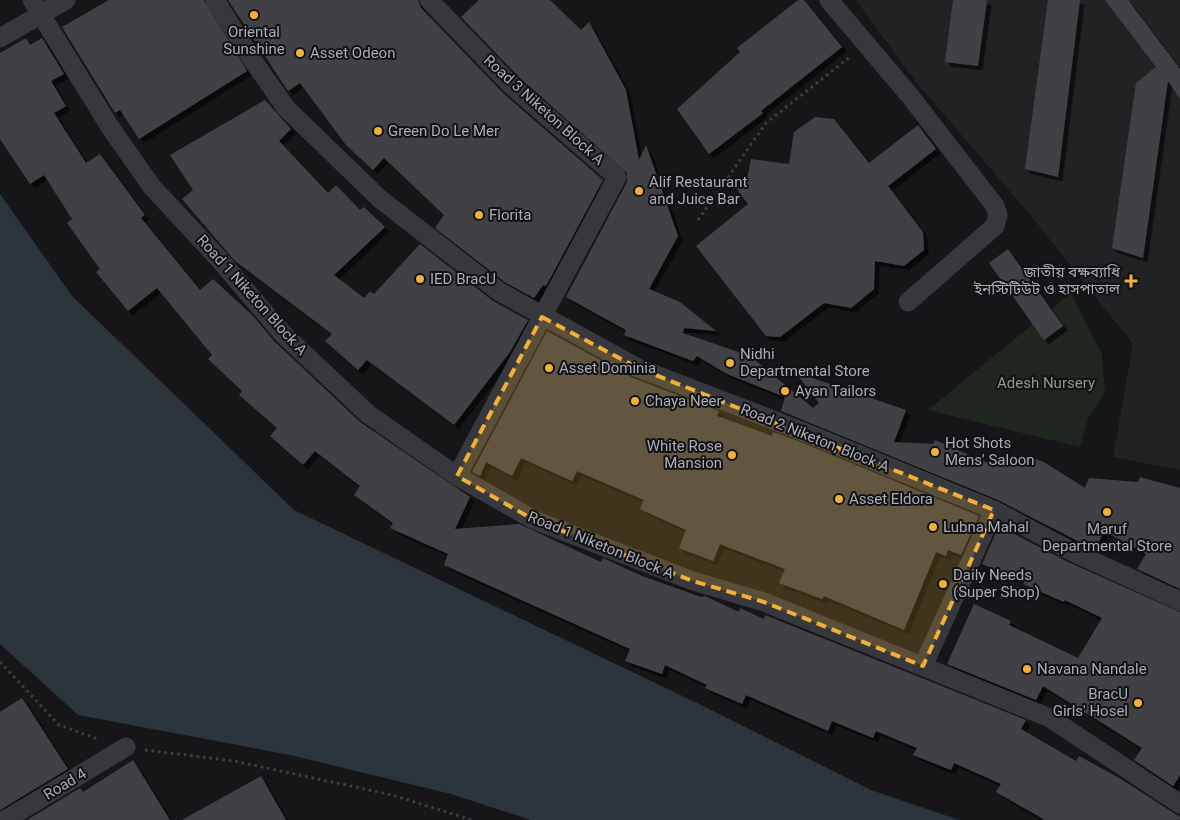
<svg xmlns="http://www.w3.org/2000/svg" width="1180" height="820" font-family="Roboto,'Noto Sans Bengali',sans-serif">
  <style>
    .built { fill: #222225 }
    .green { fill: #1e261f }
    .water { fill: #2c353c }
    .building { fill: #404145; filter: url(#shadow) }
    .lines { fill: none; stroke-linecap: round; stroke-linejoin: round }
    .path { stroke: #3d3f44; stroke-width: 3; stroke-dasharray: 2.5 4; stroke-linecap: butt }
    .minor { stroke: #37383d; stroke-width: 19 }
    .marked { fill: #f2b134; fill-opacity: 0.2; stroke: #f2b134; stroke-width: 4; stroke-dasharray: 10 6; stroke-linejoin: round }
    .poi-dot { fill: #f2b134; stroke: #111113; stroke-width: 2 }
    .labels { text-anchor: middle; stroke-width: 4; stroke-linejoin: round; paint-order: stroke }
    .poi-label { font-size: 15px; fill: #a8adb8; stroke: #111113; text-anchor: start }
    .street-label { font-size: 15px; fill: #a8adb8; stroke: #111113 }
    .park-label { font-size: 15px; fill: #7fa381; stroke: #111113 }
  </style>
  <defs>
    <filter id="shadow"><feDropShadow dx="4.5" dy="4.5" stdDeviation="0" flood-color="#0009"/></filter>
  </defs>
  <rect width="100%" height="100%" fill="#161618"/>
  <polygon class="built" points="856,0 1180,0 1180,470 1113,457 1133,344 1032,217 915,81"/>
  <polygon class="green" points="1071,293 1102,354 1105,392 1088,419 1080,447 928,410"/>
  <polygon class="water" points="0,194 72,296 294,510 697,703 871,790 959,820 531,820 451,794 290,755 78,715 0,644"/>
  <g class="building">
    <polygon points="109,0 204,0 247,71 139,139 120,110 115,113 62,27"/>
    <polygon points="228,0 418,0 421,8 504,94 603,180 546,286 543,285 534,298 506,283 435,228 444,215 384,158 373,170 346,145 300,83 288,91"/>
    <polygon points="479,0 550,0 581,30 589,22 626,90 639,160 646,145 678,236 649,289 680,302 716,331 684,328 683,333 750,356 813,408 819,403 795,372 906,410 894,442 933,444 935,440 985,462 1031,457 1044,462 1085,488 1089,478 1138,482 1140,477 1180,488 1180,589 1137,569 1146,554 1104,531 1095,550 998,500 781,411 785,397 727,374 697,356 693,361 624,335 626,330 566,297 627,182 627,173 520,78 461,17"/>
    <polygon points="798,0 804,0 842,47 761,111 763,113 709,154 677,109 740,52 737,48"/>
    <polygon points="953,0 987,0 978,66 945,62"/>
    <polygon points="1048,0 1080,0 1058,177 1025,169"/>
    <polygon points="1105,0 1128,0 1180,69 1180,99 1168,81 1143,258 1112,248 1136,83 1156,67"/>
    <polygon points="26,38 30,45 42,38 64,74 51,81 66,106 54,113 86,163 100,154 145,215 141,218 200,290 213,279 253,316 274,341 360,422 470,497 455,529 519,524 601,562 603,558 642,576 701,597 705,596 739,612 740,608 764,619 765,615 1026,720 1021,729 1076,761 1079,756 1121,779 1180,817 1180,820 1045,820 996,792 1001,784 954,763 951,770 913,755 917,748 876,731 873,738 832,721 828,731 746,695 742,704 705,688 707,685 665,665 662,674 625,661 630,649 444,565 448,554 390,528 393,523 354,495 360,486 315,451 303,465 270,436 277,428 239,395 242,391 208,359 212,355 157,288 128,311 96,272 100,269 67,223 72,219 44,175 30,184 0,139 0,53"/>
    <polygon points="265,100 291,129 279,141 328,193 336,185 360,210 364,207 385,227 334,275 364,298 370,291 374,294 420,244 493,301 528,320 510,352 454,425 367,360 358,370 325,341 332,334 235,261 182,199 193,190 170,155"/>
    <polygon points="815,117 834,119 869,163 918,125 936,149 888,186 923,232 924,250 904,266 875,261 874,289 851,308 824,303 780,337 766,336 696,246 748,204 730,180 747,179 751,159 789,164 794,132"/>
    <polygon points="1008,249 1063,326 1044,340 989,263"/>
    <polygon points="547,331 633,378 719,411 717,416 772,436 773,432 798,441 979,516 961,555 948,550 946,556 936,552 904,630 824,596 822,599 779,583 785,569 720,544 713,561 679,548 686,530 640,509 644,500 577,471 572,481 521,458 512,476 486,462 480,476 472,472"/>
    <polygon points="999,526 1068,562 1180,612 1180,775 1173,786 1134,760 1142,748 1043,686 1036,700 947,664 974,604 1011,621 1009,625 1078,658 1102,618 1065,600 1064,602 1023,584 1024,582 982,564"/>
    <polygon points="22,698 68,769 0,810 0,712"/>
    <polygon points="133,760 170,820 27,820 80,788 83,792"/>
    <polygon points="261,776 286,820 182,820"/>
  </g>
  <g class="lines">
    <g class="path">
      <polyline points="698,220 766,123 850,57"/>
      <polyline points="0,662 59,725 100,740"/>
      <polyline points="145,750 234,761 392,795 472,820"/>
    </g>
    <g class="minor">
      <polyline points="32,0 110,127 152,187 219,259 282,333 368,414 457,476 534,520 693,581 764,602 1050,718 1180,804"/>
      <polyline points="215,0 251,58 286,108 380,199 500,292 638,368 802,431 994,510 1073,552 1180,601"/>
      <polyline points="429,0 512,86 617,177 457,476"/>
      <polyline points="829,0 910,96 995,206 998,215 995,226 908,302"/>
      <polyline points="0,38 66,0"/>
      <polyline points="923,666 994,510"/>
      <polyline points="5,820 126,747"/>
    </g>
  </g>
  <path class="marked" d="M542,317l96,51 356,142 -71,156 -159,-64 -71,-21 -159,-61 -77,-44z"/>
  <g class="poi-dot">
    <circle cx="254" cy="15" r="5"/>
    <circle cx="300" cy="53" r="5"/>
    <circle cx="378" cy="131" r="5"/>
    <circle cx="639" cy="191" r="5"/>
    <circle cx="479" cy="215" r="5"/>
    <circle cx="420" cy="279" r="5"/>
    <path d="M1128.5 273.5h5v5h5v5h-5v5h-5v-5h-5v-5h5z"/>
    <circle cx="730" cy="363" r="5"/>
    <circle cx="549" cy="368" r="5"/>
    <circle cx="785" cy="391" r="5"/>
    <circle cx="635" cy="401" r="5"/>
    <circle cx="935" cy="452" r="5"/>
    <circle cx="732" cy="455" r="5"/>
    <circle cx="839" cy="499" r="5"/>
    <circle cx="1107" cy="512" r="5"/>
    <circle cx="933" cy="527" r="5"/>
    <circle cx="943" cy="584" r="5"/>
    <circle cx="1027" cy="669" r="5"/>
    <circle cx="1138" cy="703" r="5"/>
  </g>
  <g class="labels">
    <g class="poi-label">
      <text x="254" y="37" text-anchor="middle">Oriental<tspan x="254" dy="17">Sunshine</tspan></text>
      <text x="310" y="58">Asset Odeon</text>
      <text x="388" y="136">Green Do Le Mer</text>
      <text x="649" y="187">Alif Restaurant<tspan x="649" dy="17">and Juice Bar</tspan></text>
      <text x="489" y="220">Florita</text>
      <text x="1120" y="277" text-anchor="end">জাতীয় বক্ষব্যাধি<tspan x="1120" dy="17">ইনস্টিটিউট ও হাসপাতাল</tspan></text>
      <text x="430" y="284">IED BracU</text>
      <text x="740" y="359">Nidhi<tspan x="740" dy="17">Departmental Store</tspan></text>
      <text x="559" y="373">Asset Dominia</text>
      <text x="795" y="396">Ayan Tailors</text>
      <text x="645" y="406">Chaya Neer</text>
      <text x="945" y="448">Hot Shots<tspan x="945" dy="17">Mens' Saloon</tspan></text>
      <text x="722" y="451" text-anchor="end">White Rose<tspan x="722" dy="17">Mansion</tspan></text>
      <text x="849" y="504">Asset Eldora</text>
      <text x="943" y="532">Lubna Mahal</text>
      <text x="1107" y="534" text-anchor="middle">Maruf<tspan x="1107" dy="17">Departmental Store</tspan></text>
      <text x="953" y="580">Daily Needs<tspan x="953" dy="17">(Super Shop)</tspan></text>
      <text x="1037" y="674">Navana Nandale</text>
      <text x="1128" y="699" text-anchor="end">BracU<tspan x="1128" dy="17">Girls' Hosel</tspan></text>
    </g>
    <g class="street-label">
      <text transform="translate(544 110) rotate(42)" y="5">Road 3 Niketon Block A</text>
      <text transform="translate(252 295) rotate(48)" y="5">Road 1 Niketon Block A</text>
      <text transform="translate(815 438) rotate(22)" y="5">Road 2 Niketon, Block A</text>
      <text transform="translate(601 545) rotate(22)" y="5">Road 1 Niketon Block A</text>
      <text transform="translate(65 784) rotate(-31)" y="5">Road 4</text>
    </g>
    <g class="park-label">
      <text x="1046" y="388">Adesh Nursery</text>
    </g>
  </g>
</svg>
